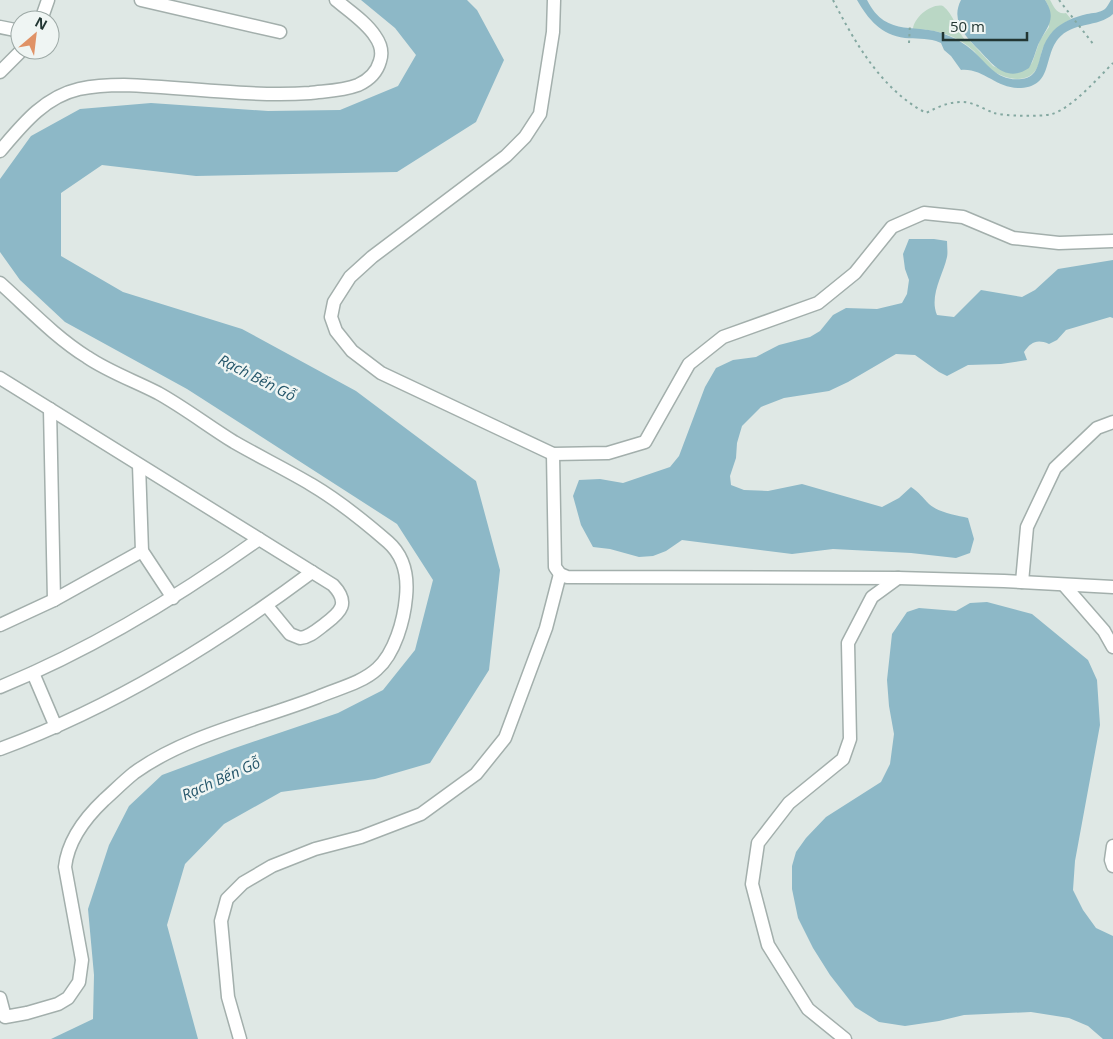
<svg xmlns="http://www.w3.org/2000/svg" width="1113" height="1039" font-family="'Open Sans',sans-serif">
  <style>
    .green { fill: #bad7c5 }
    .water { fill: #8db8c7 }
    .lines { fill: none; stroke-linecap: round; stroke-linejoin: round }
    .minor-casing { stroke: #a3afac; stroke-width: 15 }
    .path { stroke: #84a8a1; stroke-width: 2; stroke-dasharray: 2.5 4; stroke-linecap: butt }
    .minor { stroke: #fff; stroke-width: 12 }
    .labels { text-anchor: middle; stroke-width: 5; stroke-linejoin: round; paint-order: stroke }
    .water-label { font-size: 15px; font-style: italic; fill: #25566a; stroke: #eff5f3 }
  </style>
  <rect width="100%" height="100%" fill="#dfe8e5"/>
  <path class="green" d="M1045,0h5c4,7 7,15 16,13l5,6c-12,6 -21,15 -27,27 -4,7 -3,15 -7,22 -9,17 -32,11 -44,3 -8,-5 -13,-13 -19,-20 -17,-16 -39,-22 -61,-22 1,-12 19,-26 30,-23 11,9 13,23 22,34l3,-1 25,27 17,7h8l14,-10 8,-23 9,-13 -1,-22z"/>
  <g class="water">
    <polygon points="361,0 467,0 477,10 504,60 476,122 397,172 196,176 102,165 61,193 61,256 123,292 242,329 356,391 476,481 500,570 489,670 430,763 375,779 281,792 224,824 185,864 167,925 198,1039 51,1039 93,1019 94,975 88,909 109,845 129,806 162,775 232,749 338,713 383,690 415,650 433,580 397,524 187,389 65,322 20,280 0,252 0,179 31,136 80,109 151,103 268,111 340,110 398,86 416,55 395,28"/>
    <path d="M857,0h10c20,40 51,21 82,36 8,3 16,8 23,14 16,14 25,32 50,29 16,-2 16,-16 20,-28 2,-8 6,-14 11,-20 9,-9 21,-14 34,-17 5,-1 13,-1 18,-5 2,-2 4,-6 6,-9h2v14c-15,14 -40,7 -55,25 -15,19 -5,49 -40,49 -22,0 -35,-20 -57,-18l-10,-14 -7,-6 -3,-7 -5,-2c-10,-3 -21,-2 -31,-3 -24,-3 -37,-19 -48,-38z"/>
    <path d="M961,0h84c13,20 1,27 -7,45 -3,8 -5,16 -9,23 -22,15 -36,-3 -49,-17 -14,-14 -30,-30 -19,-51z"/>
    <path d="M909,239h25l13,2c0,5 1,11 0,16 -4,18 -18,39 -10,58l17,2 27,-27 41,7 13,-7 23,-21 55,-9v58l-3,-1 -44,13 -9,10 -8,4c-12,-5 -18,-2 -25,8l3,8 -26,4 -33,1 -21,11 -8,-4 -24,-17 -19,-1 -48,28 -19,9 -45,7 -23,9 -19,19 -5,17 -1,15 -6,18 1,9 13,5 24,1 34,-7 80,23 17,-9 12,-11c8,5 12,11 18,17 10,9 27,11 39,14l6,21 -4,14 -14,5 -45,-5 -78,-4 -41,5 -110,-14 -16,11 -13,5 -14,1 -29,-8 -17,-2 -12,-22 -8,-29 6,-16 21,-1 23,4 47,-16 9,-11 26,-69 11,-19 17,-8 23,-3 23,-12 31,-8 10,-6 13,-16 13,-7 31,1 25,-6 5,-9 2,-14 -4,-11 -2,-15z"/>
    <polygon points="987,602 1032,614 1088,660 1097,680 1100,725 1075,861 1073,890 1083,910 1096,928 1113,936 1113,1039 1103,1039 1088,1026 1069,1018 1031,1012 964,1015 939,1021 905,1026 879,1022 855,1007 830,975 813,948 798,918 792,889 792,866 796,852 806,838 826,817 881,782 890,764 894,734 889,706 887,680 892,634 907,612 919,608 956,611 970,603"/>
  </g>
  <g class="lines">
    <defs>
      <g id="minor">
        <polyline points="141,0 280,32"/>
        <polyline points="554,0 553,32 540,114 525,137 506,156 372,257 350,277 334,302 331,317 336,331 352,351 381,373 553,454 608,453 645,442 689,364 723,337 818,303 855,273 892,227 924,213 963,217 1013,238 1059,243 1113,241"/>
        <polyline points="41,20 48,0"/>
        <polyline points="0,27 20,31"/>
        <polyline points="0,72 22,50"/>
        <path d="M0,151c22,-26 44,-54 79,-62 14,-3 30,-4 45,-4 62,2 124,12 186,8 16,-2 32,-2 48,-8 11,-5 19,-13 22,-24 3,-9 0,-18 -5,-25 -9,-14 -26,-25 -39,-36"/>
        <path d="M0,283c28,25 55,54 87,74 22,15 48,24 71,36 27,15 50,33 76,49 26,15 53,28 78,43 27,16 53,37 76,57 16,14 20,35 18,55 -2,23 -11,56 -29,72 -15,14 -41,20 -59,28 -59,23 -132,38 -184,76 -10,8 -20,18 -30,27 -19,18 -36,40 -39,67l17,93 -3,22 -11,16 -10,6 -31,9 -22,4 -5,-19"/>
        <path d="M0,378l333,207c17,18 8,27 -8,39 -8,6 -15,13 -25,14l-10,-4 -23,-28"/>
        <polyline points="50,409 54,600"/>
        <polyline points="553,454 555,567 560,574 567,577 898,578 1004,581 1113,587"/>
        <polyline points="139,465 142,551 173,598"/>
        <polyline points="1022,582 1027,527 1055,468 1097,428 1113,422"/>
        <polyline points="1064,585 1104,631 1113,647"/>
        <polyline points="0,625 54,600 142,551"/>
        <polyline points="33,673 56,727"/>
        <path d="M0,687c93,-38 178,-90 259,-148"/>
        <path d="M0,749c114,-42 215,-105 312,-177"/>
        <polyline points="1113,846 1111,860 1113,866"/>
        <polyline points="240,1039 228,997 221,921 227,899 243,883 272,866 315,849 361,837 421,814 476,774 505,738 546,628 560,574"/>
        <polyline points="845,1039 808,1009 768,945 752,884 758,843 789,803 843,759 850,739 848,643 872,597 898,578"/>
      </g>
    </defs>
    <use href="#minor" class="minor-casing"/>
    <g class="path">
      <path d="M833,0c22,43 49,90 93,113 12,-6 22,-11 36,-11 11,0 22,7 32,11 8,3 49,4 58,1 20,-6 46,-36 61,-51"/>
      <polyline points="1059,0 1094,45"/>
      <polyline points="909,43 910,24"/>
    </g>
    <use href="#minor" class="minor"/>
  </g>
  <g class="labels">
    <g class="water-label">
      <text transform="translate(257 378) rotate(27)" y="5">Rạch Bến Gỗ</text>
      <text transform="translate(221 779) rotate(-24)" y="5">Rạch Bến Gỗ</text>
    </g>
  </g>
  <g transform="translate(35 35) rotate(28)"><circle r="24" fill="#eff5f3" stroke="#9da9a6"/>
  <path d="M0-4L9 19L0 12L-9 19Z" fill="#e09266"/>
  <text y="-8" font-size="14" font-weight="bold" text-anchor="middle" fill="#223633">N</text>
  </g>
  <path d="M943 32v8h84v-8" fill="none" stroke="#223633" stroke-width="2.5"/>
  <text x="950" y="32" font-size="15" fill="#223633" stroke="#eff5f3" stroke-width="4" paint-order="stroke">50 m</text>
</svg>
